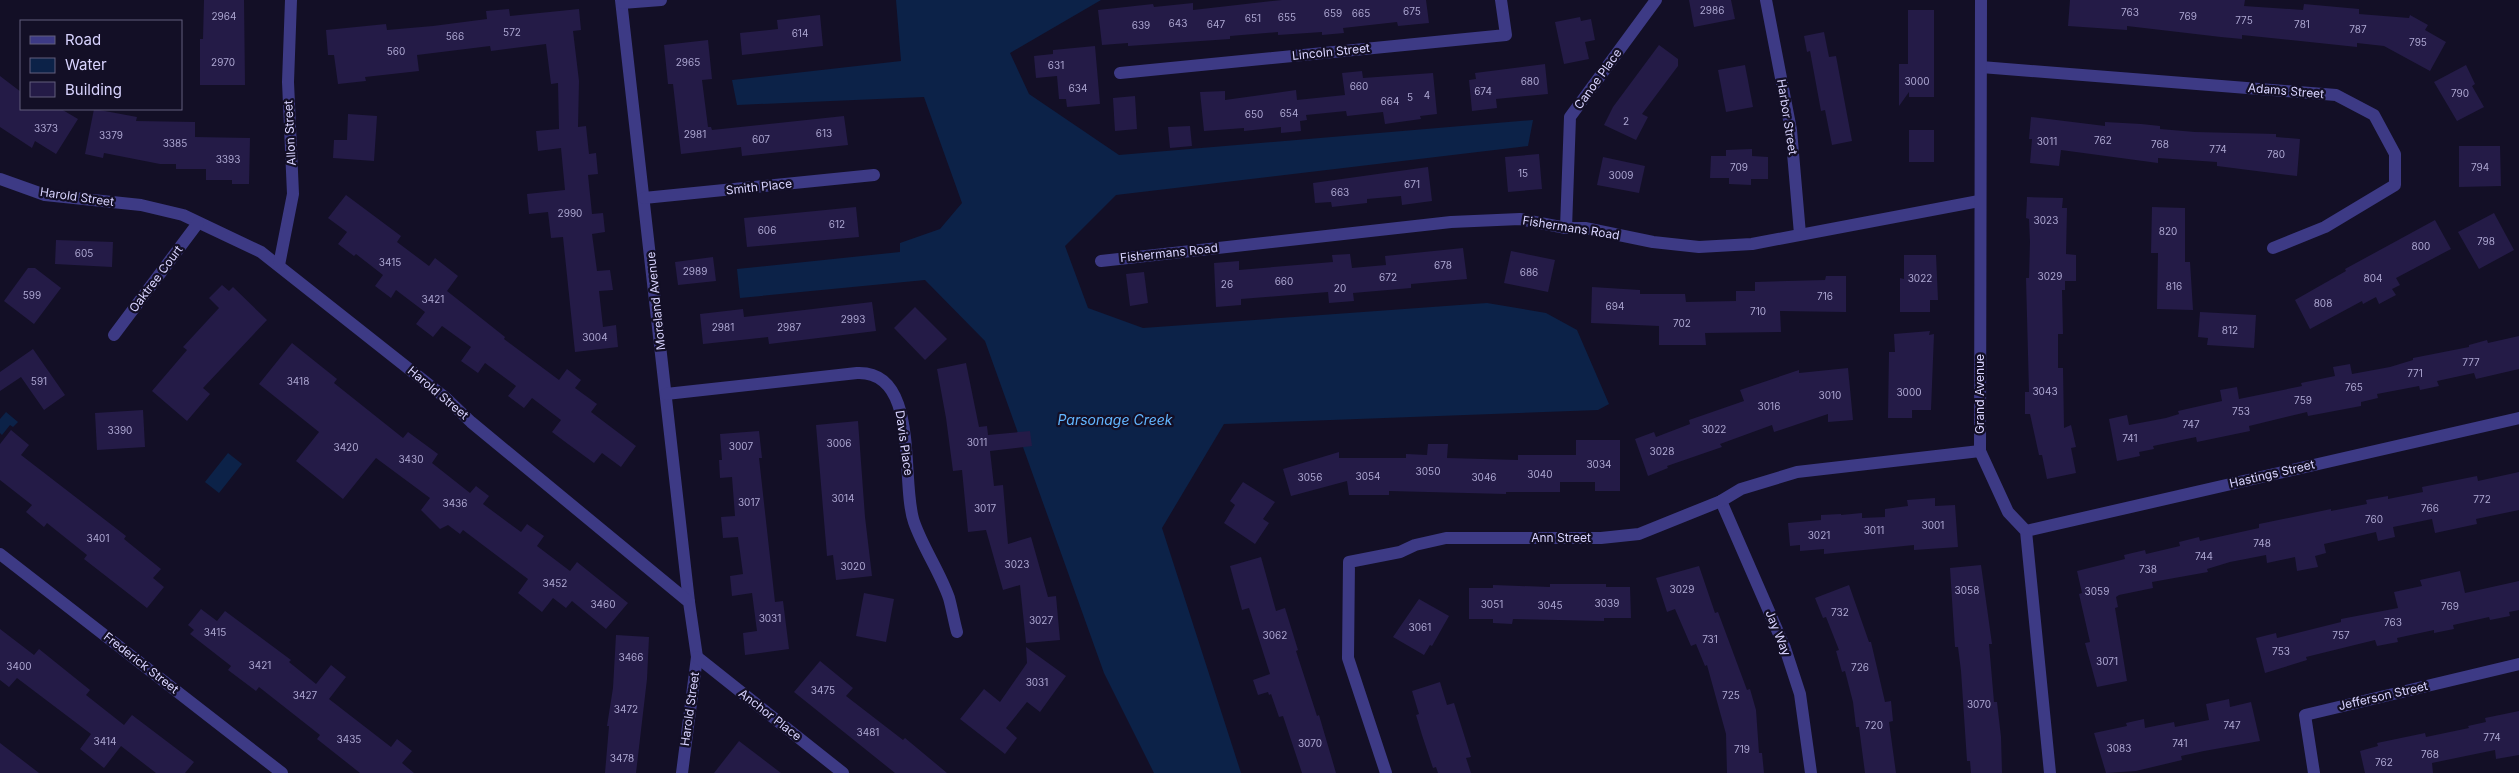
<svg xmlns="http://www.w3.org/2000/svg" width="2519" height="773" font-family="Inter,sans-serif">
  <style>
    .water { fill: #0c2248 }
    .building { fill: #241b47 }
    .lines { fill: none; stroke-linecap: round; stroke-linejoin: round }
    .minor { stroke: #3d3a85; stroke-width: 12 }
    .tertiary { stroke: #3d3a85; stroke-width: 12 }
    .labels { text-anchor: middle; stroke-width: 4.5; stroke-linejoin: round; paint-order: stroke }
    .number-label { font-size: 10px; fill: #aca6d1 }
    .street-label { font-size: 12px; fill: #d9d4ff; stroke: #130f26 }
    .water-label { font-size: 14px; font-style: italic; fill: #62b6ff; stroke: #130f26 }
  </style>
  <rect width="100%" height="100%" fill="#130f26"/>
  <g class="water">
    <polygon points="896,0 1101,0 1010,53 1029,94 1119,155 1533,120 1528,146 1116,195 1065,246 1088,308 1143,328 1487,303 1546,313 1577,330 1609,404 1598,410 1224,424 1162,528 1241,773 1154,773 1104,673 985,341 925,280 740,298 737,269 900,252 900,243 940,229 962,203 924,97 737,105 732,80 901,61"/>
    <polygon points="6,412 18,422 13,427 10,425 2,435 0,433 0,419"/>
    <polygon points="228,453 242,464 219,493 205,482"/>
  </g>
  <g class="building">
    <polygon points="204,0 244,0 245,85 200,85 200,39 203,39"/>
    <polygon points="1282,0 1426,0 1429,23 1398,26 1397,22 1343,28 1344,33 1322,35 1322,32 1278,35 1278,32 1230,36 1230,39 1128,46 1128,43 1102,45 1098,10 1153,4 1154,7 1193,3 1193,10"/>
    <polygon points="1689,0 1731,0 1735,19 1694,27"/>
    <polygon points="2070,0 2245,0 2244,6 2303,10 2304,4 2359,9 2359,14 2409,18 2410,15 2428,25 2425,30 2446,42 2430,71 2384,46 2357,43 2357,47 2242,35 2242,39 2221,37 2127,26 2127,30 2068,26"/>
    <polygon points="509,9 510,16 579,9 581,30 573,31 579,81 578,127 586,126 589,154 596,153 598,174 588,175 592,214 603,213 605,232 592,234 597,271 610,270 613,290 599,291 603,327 616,325 618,347 575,352 563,237 551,238 548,212 529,214 527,194 565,190 561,148 538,151 536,131 559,129 558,83 551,84 546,44 491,51 490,46 417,55 419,71 365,77 366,81 338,84 334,55 328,55 326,30 386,24 387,30 433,26 487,19 486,11"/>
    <polygon points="1908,10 1934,10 1934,97 1909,97 1909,92 1899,106 1899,64 1908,64"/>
    <polygon points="820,15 823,46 742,55 740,33 778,29 777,20"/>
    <polygon points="1580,17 1581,21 1591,19 1595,40 1585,42 1589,59 1564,64 1555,22"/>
    <polygon points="1824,32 1829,57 1836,56 1852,141 1832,145 1825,110 1821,111 1810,51 1807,52 1804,36"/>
    <polygon points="708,40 712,79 702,80 708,127 711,127 712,130 844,116 848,145 742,156 741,147 681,154 673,84 668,84 664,45"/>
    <polygon points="1659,45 1678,59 1678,66 1642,114 1648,117 1636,140 1604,125 1613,107"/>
    <polygon points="1095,46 1100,104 1067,107 1066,99 1059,99 1057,76 1036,78 1034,56 1053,54 1053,50"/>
    <polygon points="1545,64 1548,94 1496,99 1497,108 1472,111 1469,80 1476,79 1475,73"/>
    <polygon points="1745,65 1753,107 1726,112 1718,70"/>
    <polygon points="2466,65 2475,84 2472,86 2484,107 2457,121 2434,82"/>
    <polygon points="1362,71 1363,78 1433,73 1437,114 1420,116 1421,119 1385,124 1383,112 1347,116 1346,111 1306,115 1307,120 1300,121 1301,131 1281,133 1281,127 1244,131 1244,128 1204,131 1200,92 1225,91 1225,100 1296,90 1297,100 1345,95 1342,73"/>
    <polygon points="0,76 21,92 21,109 61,109 78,119 56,154 35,141 32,148 0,127"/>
    <polygon points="1135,96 1137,129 1115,131 1113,98"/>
    <polygon points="94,109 137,117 136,121 195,122 195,137 250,138 249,184 232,184 232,180 206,180 206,169 176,169 176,164 160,164 104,153 103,158 85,154"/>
    <polygon points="348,114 377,116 374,161 333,158 334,140 347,140"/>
    <polygon points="2031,117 2105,126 2105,122 2141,124 2160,126 2160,129 2195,132 2276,134 2276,137 2300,139 2297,176 2217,166 2217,162 2158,158 2158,163 2061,150 2059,166 2030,163 2032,139 2029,139"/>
    <polygon points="1190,126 1192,146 1170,148 1168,127"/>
    <rect x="1909" y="130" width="25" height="32"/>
    <polygon points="2459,146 2500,146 2501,186 2459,187"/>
    <polygon points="1752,149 1752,156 1768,157 1768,179 1751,179 1751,185 1729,184 1729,178 1710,178 1711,156 1726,156 1726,150"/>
    <polygon points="1539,154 1542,189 1508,192 1505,157"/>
    <polygon points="1603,157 1645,166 1639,193 1597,185"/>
    <polygon points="1428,167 1432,201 1402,205 1401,196 1367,199 1367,203 1332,207 1331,202 1315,203 1313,183"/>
    <polygon points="346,195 401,236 397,242 429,266 435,258 458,276 447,291 505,337 504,339 559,380 567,369 581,380 575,388 597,404 591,412 636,446 621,467 602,453 594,463 568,444 552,432 561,420 532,398 524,408 508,396 516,386 485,363 478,373 461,361 471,347 442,326 433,337 416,324 425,312 396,290 391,298 375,286 383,275 356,254 354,256 338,244 347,232 328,218"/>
    <polygon points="2027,197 2063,198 2062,208 2067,208 2066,254 2076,255 2076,281 2065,281 2065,290 2062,290 2063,334 2058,334 2058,368 2063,368 2064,428 2071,425 2076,447 2071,448 2076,473 2047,479 2042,455 2039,455 2030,414 2025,414 2025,392 2029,392 2026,278 2029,278 2030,242 2029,219 2026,218"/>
    <polygon points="856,207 859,237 747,247 744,218"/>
    <polygon points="2152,207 2185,208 2185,262 2190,262 2193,310 2157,309 2158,253 2151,253"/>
    <polygon points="2494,213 2514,250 2479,269 2458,232"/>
    <polygon points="2435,220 2451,249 2396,278 2400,285 2392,289 2396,295 2379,304 2376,297 2363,304 2362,301 2310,329 2295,300 2346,271 2345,269"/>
    <polygon points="56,240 113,242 112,267 55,264"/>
    <polygon points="1463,248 1467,279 1411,284 1411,288 1353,293 1354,301 1329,303 1328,292 1241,299 1241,305 1216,307 1214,263 1239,261 1239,270 1333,262 1332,255 1350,254 1352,268 1386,265 1385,256"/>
    <polygon points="1511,251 1555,260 1548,292 1504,283"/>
    <polygon points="1904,255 1936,255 1938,300 1930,300 1930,312 1900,312 1900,278 1904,279"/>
    <polygon points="713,257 716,281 678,285 675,262"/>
    <polygon points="28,268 35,268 61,288 34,324 4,301"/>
    <polygon points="1144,272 1148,303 1130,306 1126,274"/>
    <polygon points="1826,276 1846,276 1846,312 1780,311 1781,332 1705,333 1706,345 1659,345 1659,326 1591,323 1592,287 1640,290 1640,294 1685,294 1686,302 1736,301 1736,291 1755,291 1755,282 1825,280"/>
    <polygon points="222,285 229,291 233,287 267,320 203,388 210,394 187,421 152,391 187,350 183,347 219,308 209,298"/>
    <polygon points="872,302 876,331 769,344 768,337 703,344 700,314 743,309 744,317"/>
    <polygon points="915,307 947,339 925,360 894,328"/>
    <polygon points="2200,312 2256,315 2254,348 2207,345 2208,338 2198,337"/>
    <polygon points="1930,331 1929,335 1934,334 1931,410 1912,410 1912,418 1888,418 1889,352 1895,352 1894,334"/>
    <polygon points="2519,336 2519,369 2476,379 2474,373 2437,381 2439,386 2420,390 2419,386 2377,394 2378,398 2361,402 2361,406 2308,416 2307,412 2249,426 2250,431 2197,442 2196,437 2153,446 2154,449 2139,452 2140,456 2117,461 2109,419 2127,415 2129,425 2166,418 2179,414 2178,411 2222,401 2220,390 2237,387 2239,399 2302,386 2301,383 2335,376 2333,367 2350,364 2352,374 2390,367 2413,360 2413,358 2469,347 2469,345 2487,340 2488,343"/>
    <polygon points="292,343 337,379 334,383 403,438 408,432 438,454 432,463 470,493 476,486 489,496 483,504 521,532 527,524 544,536 537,546 570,571 577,562 628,603 606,629 572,601 566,608 553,598 542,612 518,593 528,579 463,530 460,534 448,525 440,529 421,510 430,498 376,458 343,499 296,461 319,432 259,384"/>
    <polygon points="33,349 65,395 44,410 21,377 0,391 0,372"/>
    <polygon points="966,363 979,427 987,426 988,435 1030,431 1032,446 990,451 994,486 1003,485 1008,544 1031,537 1048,597 1056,596 1060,640 1026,643 1020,585 1003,590 986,530 968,532 962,470 953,471 946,418 937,369"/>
    <polygon points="1848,368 1853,420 1828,422 1828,414 1774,432 1772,425 1720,444 1722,447 1667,466 1668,468 1648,476 1635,439 1654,432 1656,437 1690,424 1689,420 1744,401 1740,390 1799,370 1799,373"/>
    <polygon points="143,410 145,447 97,450 95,413"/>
    <polygon points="858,421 865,517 872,576 836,580 833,555 827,556 816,425"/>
    <polygon points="11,430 29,445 21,455 126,536 124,539 161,569 153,578 164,587 147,608 84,559 87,555 47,523 44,527 26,512 32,505 0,480 0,444"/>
    <polygon points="759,431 762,458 759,458 775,602 783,601 789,649 745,655 743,633 757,631 752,593 732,596 730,576 743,574 738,537 723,538 721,517 735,516 732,477 720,478 719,460 722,460 720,434"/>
    <polygon points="1576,440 1620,440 1620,491 1595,491 1595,482 1560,482 1560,492 1506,492 1506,494 1389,491 1389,495 1349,495 1347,481 1291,496 1283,469 1339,452 1339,458 1406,458 1406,454 1427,455 1428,444 1448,444 1447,458 1518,460 1518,455 1576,455"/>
    <polygon points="2519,472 2519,510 2476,519 2477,524 2435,533 2432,519 2393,527 2395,537 2378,541 2376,532 2324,544 2326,553 2315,556 2318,567 2297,571 2295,557 2267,563 2266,555 2230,562 2207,569 2208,572 2152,582 2153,588 2119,595 2116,597 2118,607 2115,608 2127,681 2097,687 2085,643 2090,642 2079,594 2082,593 2077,571 2125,559 2124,555 2145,550 2146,554 2180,546 2179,542 2199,537 2200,541 2259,528 2259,524 2331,509 2331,511 2367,504 2366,500 2388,496 2388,499 2423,492 2422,487 2477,476 2478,481"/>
    <polygon points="1243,482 1275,502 1263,519 1269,523 1255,544 1224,523 1235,505 1230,501"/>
    <polygon points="1935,498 1935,506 1955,505 1958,547 1914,550 1914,545 1824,554 1824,549 1800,551 1800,545 1790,546 1788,523 1821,520 1821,515 1841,514 1841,515 1862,513 1862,518 1885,517 1885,509 1908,506 1907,500"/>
    <polygon points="1261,557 1276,611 1285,608 1298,650 1296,651 1317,716 1319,715 1336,773 1302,773 1283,716 1279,717 1271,694 1269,695 1268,692 1258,695 1253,680 1270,674 1249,608 1242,610 1230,566"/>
    <polygon points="1981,565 1992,644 1989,644 1994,702 1997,702 2001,737 2002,773 1971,773 1970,761 1967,761 1961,671 1958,647 1955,647 1950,568"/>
    <polygon points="1699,566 1715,613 1718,612 1747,690 1750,689 1756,710 1759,753 1762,753 1764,773 1727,773 1726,734 1707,665 1705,666 1696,644 1691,646 1675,609 1667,612 1656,578"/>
    <polygon points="2460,571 2465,593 2519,581 2519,610 2509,612 2510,616 2490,620 2489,617 2453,625 2454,629 2434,633 2434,630 2397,638 2398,642 2377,646 2375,640 2306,657 2307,660 2265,673 2256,638 2276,633 2277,638 2341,622 2341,619 2398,608 2394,592 2422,586 2420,580"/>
    <polygon points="1550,584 1606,584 1606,587 1630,587 1631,618 1604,618 1604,621 1513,619 1512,624 1493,623 1493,619 1469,619 1469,588 1493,588 1493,585 1550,587"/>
    <polygon points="1849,585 1869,642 1871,642 1885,702 1891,701 1893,721 1889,722 1896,773 1865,773 1859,727 1856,727 1853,702 1845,671 1842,672 1836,651 1839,650 1826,617 1823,618 1815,598"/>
    <polygon points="864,593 894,599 886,642 856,636"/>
    <polygon points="1419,599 1449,616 1432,646 1430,645 1424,655 1393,637"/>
    <polygon points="201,609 217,621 225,611 291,660 289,662 316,684 331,665 346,677 329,699 391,747 397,739 412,751 402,763 414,773 360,773 317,739 320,735 259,687 256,691 228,670 231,666 190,634 194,630 188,625"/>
    <polygon points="0,629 34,655 39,649 90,690 86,695 124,725 132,715 194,762 185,773 156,773 121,746 104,768 80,749 91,734 17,678 9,687 0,680"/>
    <polygon points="616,635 649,637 647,679 636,773 605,773 609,726 607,726 613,688"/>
    <polygon points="1026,647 1066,676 1040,712 1027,702 1006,728 1017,738 1005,754 960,719 984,689 1000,702 1027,663"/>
    <polygon points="820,661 853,688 846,696 903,740 905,738 947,773 895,773 794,692"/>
    <polygon points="1440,682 1447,705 1454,703 1471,757 1466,758 1471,773 1438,773 1436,767 1433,768 1422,735 1416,715 1419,714 1412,691"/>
    <polygon points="2229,699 2230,707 2251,702 2260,741 2204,751 2181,756 2182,760 2136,771 2106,773 2094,733 2127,726 2126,723 2144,719 2145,728 2174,722 2175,727 2209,720 2206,704"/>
    <polygon points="2519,711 2519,755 2496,759 2495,750 2456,758 2432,763 2433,773 2365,773 2360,751 2378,746 2377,743 2425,733 2426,737 2469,728 2468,726 2486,722 2485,718"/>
    <polygon points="739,741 781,773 714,773"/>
    <polygon points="0,743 39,773 0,773"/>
  </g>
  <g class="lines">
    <g class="minor">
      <polyline points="621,0 689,602"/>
      <polyline points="1766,0 1791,130 1800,234"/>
      <polyline points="622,3 661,0"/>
      <polyline points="1981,67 2336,95 2374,115 2395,154 2395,185 2325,227 2273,248"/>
      <polyline points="1120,73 1506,35 1501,0"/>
      <polyline points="0,179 45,195 141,205 183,215 261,252 447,399 471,422 689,602 697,657 682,773"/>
      <polyline points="644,198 874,175"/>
      <polyline points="1566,228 1570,117 1656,0"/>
      <polyline points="1101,261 1451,222 1520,219 1566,228 1585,228 1653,242 1699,247 1752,244 1979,201"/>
      <polyline points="279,265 293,194 288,82 291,0"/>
      <polyline points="114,335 198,223"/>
      <path d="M666,394l191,-21c64,-3 43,109 57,149 9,26 26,50 35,76 3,11 5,23 8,34"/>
      <polyline points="1721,501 1785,648 1800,694 1811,773"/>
      <polyline points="2026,531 2519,418"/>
      <polyline points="0,554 282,773"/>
      <polyline points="697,657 843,773"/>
      <polyline points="1386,773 1348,658 1349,562 1400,552 1415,545 1446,538 1601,538 1639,534 1721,501 1741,489 1797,472 1980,451"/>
      <polyline points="2314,773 2305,715 2519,664"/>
    </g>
    <polyline class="tertiary" points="1981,0 1980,451 2008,512 2026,531 2050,773"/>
  </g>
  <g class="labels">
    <g class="number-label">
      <text x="1712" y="14">2986</text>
      <text x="1412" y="15">675</text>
      <text x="2130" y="16">763</text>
      <text x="1333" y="17">659</text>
      <text x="1361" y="17">665</text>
      <text x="224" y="20">2964</text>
      <text x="2188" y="20">769</text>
      <text x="1287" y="21">655</text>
      <text x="1253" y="22">651</text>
      <text x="2244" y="24">775</text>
      <text x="1178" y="27">643</text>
      <text x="1216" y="28">647</text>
      <text x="2302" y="28">781</text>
      <text x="1141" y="29">639</text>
      <text x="2358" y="33">787</text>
      <text x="512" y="36">572</text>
      <text x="800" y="37">614</text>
      <text x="455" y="40">566</text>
      <text x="2418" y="46">795</text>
      <text x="396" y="55">560</text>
      <text x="223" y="66">2970</text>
      <text x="688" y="66">2965</text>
      <text x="1056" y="69">631</text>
      <text x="1530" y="85">680</text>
      <text x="1917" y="85">3000</text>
      <text x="1359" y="90">660</text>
      <text x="1078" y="92">634</text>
      <text x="1483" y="95">674</text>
      <text x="2460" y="97">790</text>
      <text x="1427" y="99">4</text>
      <text x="1410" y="101">5</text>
      <text x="1390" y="105">664</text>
      <text x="1289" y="117">654</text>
      <text x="1254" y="118">650</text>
      <text x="1626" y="125">2</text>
      <text x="46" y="132">3373</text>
      <text x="824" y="137">613</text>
      <text x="695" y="138">2981</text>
      <text x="111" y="139">3379</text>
      <text x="761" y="143">607</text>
      <text x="2103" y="144">762</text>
      <text x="2047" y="145">3011</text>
      <text x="175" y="147">3385</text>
      <text x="2160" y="148">768</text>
      <text x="2218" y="153">774</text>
      <text x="2276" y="158">780</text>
      <text x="228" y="163">3393</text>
      <text x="1739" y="171">709</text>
      <text x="2480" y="171">794</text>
      <text x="1523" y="177">15</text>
      <text x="1621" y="179">3009</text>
      <text x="1412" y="188">671</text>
      <text x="1340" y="196">663</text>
      <text x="570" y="217">2990</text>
      <text x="2046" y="224">3023</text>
      <text x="837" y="228">612</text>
      <text x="767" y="234">606</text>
      <text x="2168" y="235">820</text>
      <text x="2486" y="245">798</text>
      <text x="2421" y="250">800</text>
      <text x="84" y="257">605</text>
      <text x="390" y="266">3415</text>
      <text x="1443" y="269">678</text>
      <text x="695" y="275">2989</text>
      <text x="1529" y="276">686</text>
      <text x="2050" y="280">3029</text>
      <text x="1388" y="281">672</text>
      <text x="1920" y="282">3022</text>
      <text x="2373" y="282">804</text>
      <text x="1284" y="285">660</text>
      <text x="1227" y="288">26</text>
      <text x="2174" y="290">816</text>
      <text x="1340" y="292">20</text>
      <text x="32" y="299">599</text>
      <text x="1825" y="300">716</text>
      <text x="433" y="303">3421</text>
      <text x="2323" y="307">808</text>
      <text x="1615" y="310">694</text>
      <text x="1758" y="315">710</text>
      <text x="853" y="323">2993</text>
      <text x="1682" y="327">702</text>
      <text x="723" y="331">2981</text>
      <text x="789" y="331">2987</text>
      <text x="2230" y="334">812</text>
      <text x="595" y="341">3004</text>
      <text x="2471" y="366">777</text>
      <text x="2415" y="377">771</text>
      <text x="39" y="385">591</text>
      <text x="298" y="385">3418</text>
      <text x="2354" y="391">765</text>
      <text x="2045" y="395">3043</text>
      <text x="1909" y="396">3000</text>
      <text x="1830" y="399">3010</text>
      <text x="2303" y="404">759</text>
      <text x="1769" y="410">3016</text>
      <text x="2241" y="415">753</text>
      <text x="2191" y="428">747</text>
      <text x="1714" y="433">3022</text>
      <text x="120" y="434">3390</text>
      <text x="2130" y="442">741</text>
      <text x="977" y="446">3011</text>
      <text x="839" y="447">3006</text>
      <text x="741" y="450">3007</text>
      <text x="346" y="451">3420</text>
      <text x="1662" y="455">3028</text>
      <text x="411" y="463">3430</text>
      <text x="1599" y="468">3034</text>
      <text x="1428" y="475">3050</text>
      <text x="1540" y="478">3040</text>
      <text x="1368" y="480">3054</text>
      <text x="1310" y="481">3056</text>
      <text x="1484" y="481">3046</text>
      <text x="843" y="502">3014</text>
      <text x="2482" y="503">772</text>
      <text x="749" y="506">3017</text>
      <text x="455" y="507">3436</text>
      <text x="985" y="512">3017</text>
      <text x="2430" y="512">766</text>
      <text x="2374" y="523">760</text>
      <text x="1933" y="529">3001</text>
      <text x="1874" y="534">3011</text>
      <text x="1819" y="539">3021</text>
      <text x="98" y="542">3401</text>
      <text x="2262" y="547">748</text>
      <text x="2204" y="560">744</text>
      <text x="1017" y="568">3023</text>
      <text x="853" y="570">3020</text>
      <text x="2148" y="573">738</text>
      <text x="555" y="587">3452</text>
      <text x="1682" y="593">3029</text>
      <text x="1967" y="594">3058</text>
      <text x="2097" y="595">3059</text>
      <text x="1607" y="607">3039</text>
      <text x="603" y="608">3460</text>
      <text x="1492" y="608">3051</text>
      <text x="1550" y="609">3045</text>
      <text x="2450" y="610">769</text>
      <text x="1840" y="616">732</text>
      <text x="770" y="622">3031</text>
      <text x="1041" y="624">3027</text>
      <text x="2393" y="626">763</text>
      <text x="1420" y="631">3061</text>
      <text x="215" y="636">3415</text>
      <text x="1275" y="639">3062</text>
      <text x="2341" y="639">757</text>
      <text x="1710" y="643">731</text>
      <text x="2281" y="655">753</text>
      <text x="631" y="661">3466</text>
      <text x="2107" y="665">3071</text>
      <text x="260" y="669">3421</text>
      <text x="19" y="670">3400</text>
      <text x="1860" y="671">726</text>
      <text x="1037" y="686">3031</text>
      <text x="823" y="694">3475</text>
      <text x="305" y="699">3427</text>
      <text x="1731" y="699">725</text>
      <text x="1979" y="708">3070</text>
      <text x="626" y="713">3472</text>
      <text x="1874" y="729">720</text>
      <text x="2232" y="729">747</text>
      <text x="868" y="736">3481</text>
      <text x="2492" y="741">774</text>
      <text x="349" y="743">3435</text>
      <text x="105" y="745">3414</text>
      <text x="1310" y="747">3070</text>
      <text x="2180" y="747">741</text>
      <text x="2119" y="752">3083</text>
      <text x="1742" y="753">719</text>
      <text x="2430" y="758">768</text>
      <text x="622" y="762">3478</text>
      <text x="2384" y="766">762</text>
    </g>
    <g class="street-label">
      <text transform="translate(1331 52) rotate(-6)" y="4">Lincoln Street</text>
      <text transform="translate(1598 79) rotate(-54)" y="4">Canoe Place</text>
      <text transform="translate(2286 91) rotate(5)" y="4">Adams Street</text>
      <text transform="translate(1787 117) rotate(81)" y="4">Harbor Street</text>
      <text transform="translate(290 133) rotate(-93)" y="4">Allon Street</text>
      <text transform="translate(759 187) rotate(-6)" y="4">Smith Place</text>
      <text transform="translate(77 197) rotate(8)" y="4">Harold Street</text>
      <text transform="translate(1571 228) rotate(9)" y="4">Fishermans Road</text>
      <text transform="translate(1169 253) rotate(-6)" y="4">Fishermans Road</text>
      <text transform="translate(156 279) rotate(-53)" y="4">Oaktree Court</text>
      <text transform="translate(656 301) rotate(-96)" y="4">Moreland Avenue</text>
      <text transform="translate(438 393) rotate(40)" y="4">Harold Street</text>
      <text transform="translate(1980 394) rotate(-90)" y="4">Grand Avenue</text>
      <text transform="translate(904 443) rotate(82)" y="4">Davis Place</text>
      <text transform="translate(2272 474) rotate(-13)" y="4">Hastings Street</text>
      <text x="1561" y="542">Ann Street</text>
      <text transform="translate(1778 633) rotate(68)" y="4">Jay Way</text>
      <text transform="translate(141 663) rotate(38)" y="4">Frederick Street</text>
      <text transform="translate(2383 696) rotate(-13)" y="4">Jefferson Street</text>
      <text transform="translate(690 709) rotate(-82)" y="4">Harold Street</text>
      <text transform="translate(770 715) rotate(38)" y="4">Anchor Place</text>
    </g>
    <g class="water-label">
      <text x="1115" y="425">Parsonage Creek</text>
    </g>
  </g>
  <rect x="20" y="20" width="162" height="90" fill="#130f26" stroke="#625e7d"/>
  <rect x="30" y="36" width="25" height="8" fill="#3d3a85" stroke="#625e7d"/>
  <text x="65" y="45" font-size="15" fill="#d9d4ff">Road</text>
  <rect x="30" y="58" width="25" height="15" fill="#0c2248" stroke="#625e7d"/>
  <text x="65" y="70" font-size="15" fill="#d9d4ff">Water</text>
  <rect x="30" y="82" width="25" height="15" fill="#241b47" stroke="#625e7d"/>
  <text x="65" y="95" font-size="15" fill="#d9d4ff">Building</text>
</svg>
